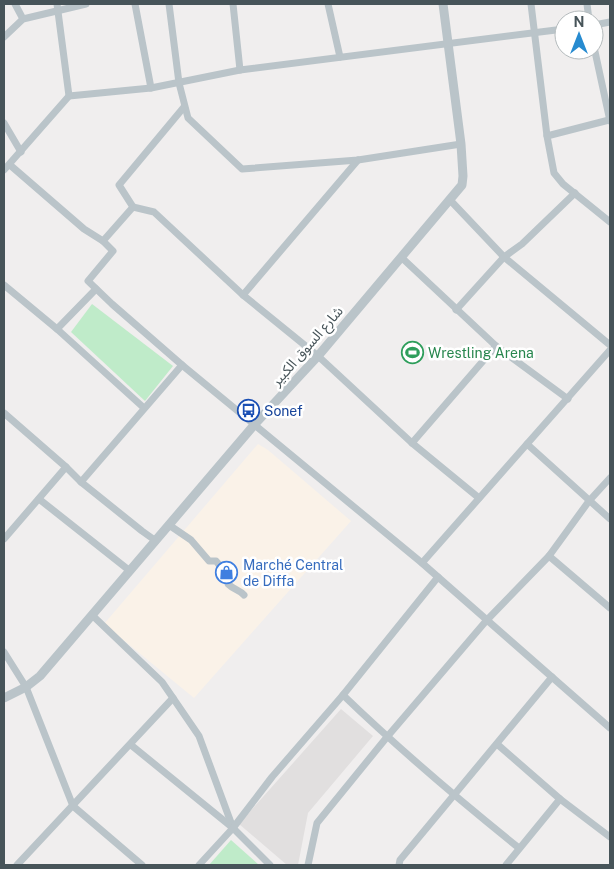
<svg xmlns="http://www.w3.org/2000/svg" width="614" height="869" font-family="'Public Sans','Noto Sans Arabic',sans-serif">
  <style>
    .commercial { fill: #faf2e8 }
    .education { fill: #e1dfdf }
    .green { fill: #bfebc9 }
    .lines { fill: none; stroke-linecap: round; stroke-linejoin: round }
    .minor { stroke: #bac4c9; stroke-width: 7 }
    .tertiary { stroke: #bac4c9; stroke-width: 9 }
    .labels { text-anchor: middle; stroke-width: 5; stroke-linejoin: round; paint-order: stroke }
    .street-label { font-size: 14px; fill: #475459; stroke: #fff }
    .leisure-label { font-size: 14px; fill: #27864d; stroke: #fff; text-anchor: start }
    .transit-label { font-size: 14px; fill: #164399; stroke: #fff; text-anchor: start }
    .shop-label { font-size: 14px; fill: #366cbe; stroke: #fff; text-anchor: start }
  </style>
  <rect width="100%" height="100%" fill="#f0eeee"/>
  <polygon class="commercial" points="258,444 268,450 351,521 194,698 104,624"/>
  <polygon class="education" points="341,709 373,736 308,813 298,865 287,865 239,824"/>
  <g class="green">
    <polygon points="92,304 173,366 145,401 71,332"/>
    <polygon points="231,840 259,865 209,865"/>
  </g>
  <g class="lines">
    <g class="minor">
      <polyline points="15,4 23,19"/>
      <polyline points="135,4 151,88"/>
      <polyline points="169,4 179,83 188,118 242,169 358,160 461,144"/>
      <polyline points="233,4 240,70"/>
      <polyline points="328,4 340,57"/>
      <polyline points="531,4 547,136 554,173 563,184 610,222"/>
      <polyline points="587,4 589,20"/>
      <polyline points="594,25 610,22"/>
      <polyline points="4,37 23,19 86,4"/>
      <polyline points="594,47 610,121"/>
      <polyline points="69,96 151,88 240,70 564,29"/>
      <polyline points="184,107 119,185 133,207 103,241 113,251 88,281 112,304 182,365 422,563 610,728"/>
      <polyline points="4,123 21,152"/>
      <polyline points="547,136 609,120"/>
      <polyline points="10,165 84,229 103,241"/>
      <polyline points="4,170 69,96 57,4"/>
      <polyline points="450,200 504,257 610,345"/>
      <polyline points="133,207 154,212 243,295 318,356 412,443 479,498"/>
      <polyline points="401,257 496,346 568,399"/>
      <polyline points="4,285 57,329 144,408"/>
      <polyline points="243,295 358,160"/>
      <polyline points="456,310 504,257 522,244 575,193"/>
      <polyline points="57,329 96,289"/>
      <polyline points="4,413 66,467"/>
      <polyline points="412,443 496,346"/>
      <polyline points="527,444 610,519"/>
      <polyline points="81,482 142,531 156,541"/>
      <polyline points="39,499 130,571"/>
      <path d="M169,525l22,15 18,21h7c5,6 13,15 12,23 6,6 12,6 16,11"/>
      <polyline points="4,539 66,467 81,482 182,365"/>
      <polyline points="549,556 610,608"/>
      <polyline points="422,563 610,350"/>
      <polyline points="92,615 162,682 173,698 199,736 233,828"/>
      <polyline points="4,652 26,687 73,806 142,865"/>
      <path d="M343,695c56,54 115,104 176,153"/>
      <polyline points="497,744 560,799 610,837"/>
      <polyline points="131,745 233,828 270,865"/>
      <polyline points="17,865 173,698"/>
      <polyline points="199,865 233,828 272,777 343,695 438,577"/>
      <polyline points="308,865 317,823 387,737 486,621 549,556 589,501 610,478"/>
      <polyline points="399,865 400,860 552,677"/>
      <polyline points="506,865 560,799"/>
    </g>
    <polyline class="tertiary" points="4,698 26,687 40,676 255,424 318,356 462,185 463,176 461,144 443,4"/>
  </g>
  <defs>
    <symbol id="stadium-ring" viewBox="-11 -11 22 22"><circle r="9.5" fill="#fff" stroke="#2e9e5b" stroke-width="1.5"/><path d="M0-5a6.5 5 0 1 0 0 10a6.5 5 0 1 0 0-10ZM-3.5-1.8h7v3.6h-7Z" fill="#2e9e5b"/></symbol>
    <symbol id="bus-ring" viewBox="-11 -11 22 22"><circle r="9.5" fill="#fff" stroke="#1a4fb4" stroke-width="1.5"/><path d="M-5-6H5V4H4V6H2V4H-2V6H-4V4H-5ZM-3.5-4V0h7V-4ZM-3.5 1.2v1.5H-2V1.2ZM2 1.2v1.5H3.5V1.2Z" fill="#1a4fb4"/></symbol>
    <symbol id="shop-ring" viewBox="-11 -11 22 22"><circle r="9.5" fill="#fff" stroke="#3f7fe0" stroke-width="1.5"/><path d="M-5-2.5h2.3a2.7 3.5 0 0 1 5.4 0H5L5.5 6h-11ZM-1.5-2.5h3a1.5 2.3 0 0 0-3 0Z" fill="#3f7fe0"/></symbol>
  </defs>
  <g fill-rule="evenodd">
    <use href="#stadium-ring" x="400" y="340" width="25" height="25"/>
    <use href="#bus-ring" x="236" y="398" width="25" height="25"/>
    <use href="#shop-ring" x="214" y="560" width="25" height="25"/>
  </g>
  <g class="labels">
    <g class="street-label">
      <text transform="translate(307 346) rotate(-49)" y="5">شارع السوق الكبير</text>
    </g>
    <g class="leisure-label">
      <text x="428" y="358">Wrestling Arena</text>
    </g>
    <g class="transit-label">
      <text x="264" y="416">Sonef</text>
    </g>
    <g class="shop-label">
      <text x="243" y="570">Marché Central<tspan x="243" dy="16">de Diffa</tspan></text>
    </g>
  </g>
  <rect width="614" height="869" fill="none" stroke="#475459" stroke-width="10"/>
  <g transform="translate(579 35)"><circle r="24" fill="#ffffff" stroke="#b5bbbd"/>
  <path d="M0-4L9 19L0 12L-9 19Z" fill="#278bd0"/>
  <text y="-8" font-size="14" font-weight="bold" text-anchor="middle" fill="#475459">N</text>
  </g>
</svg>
